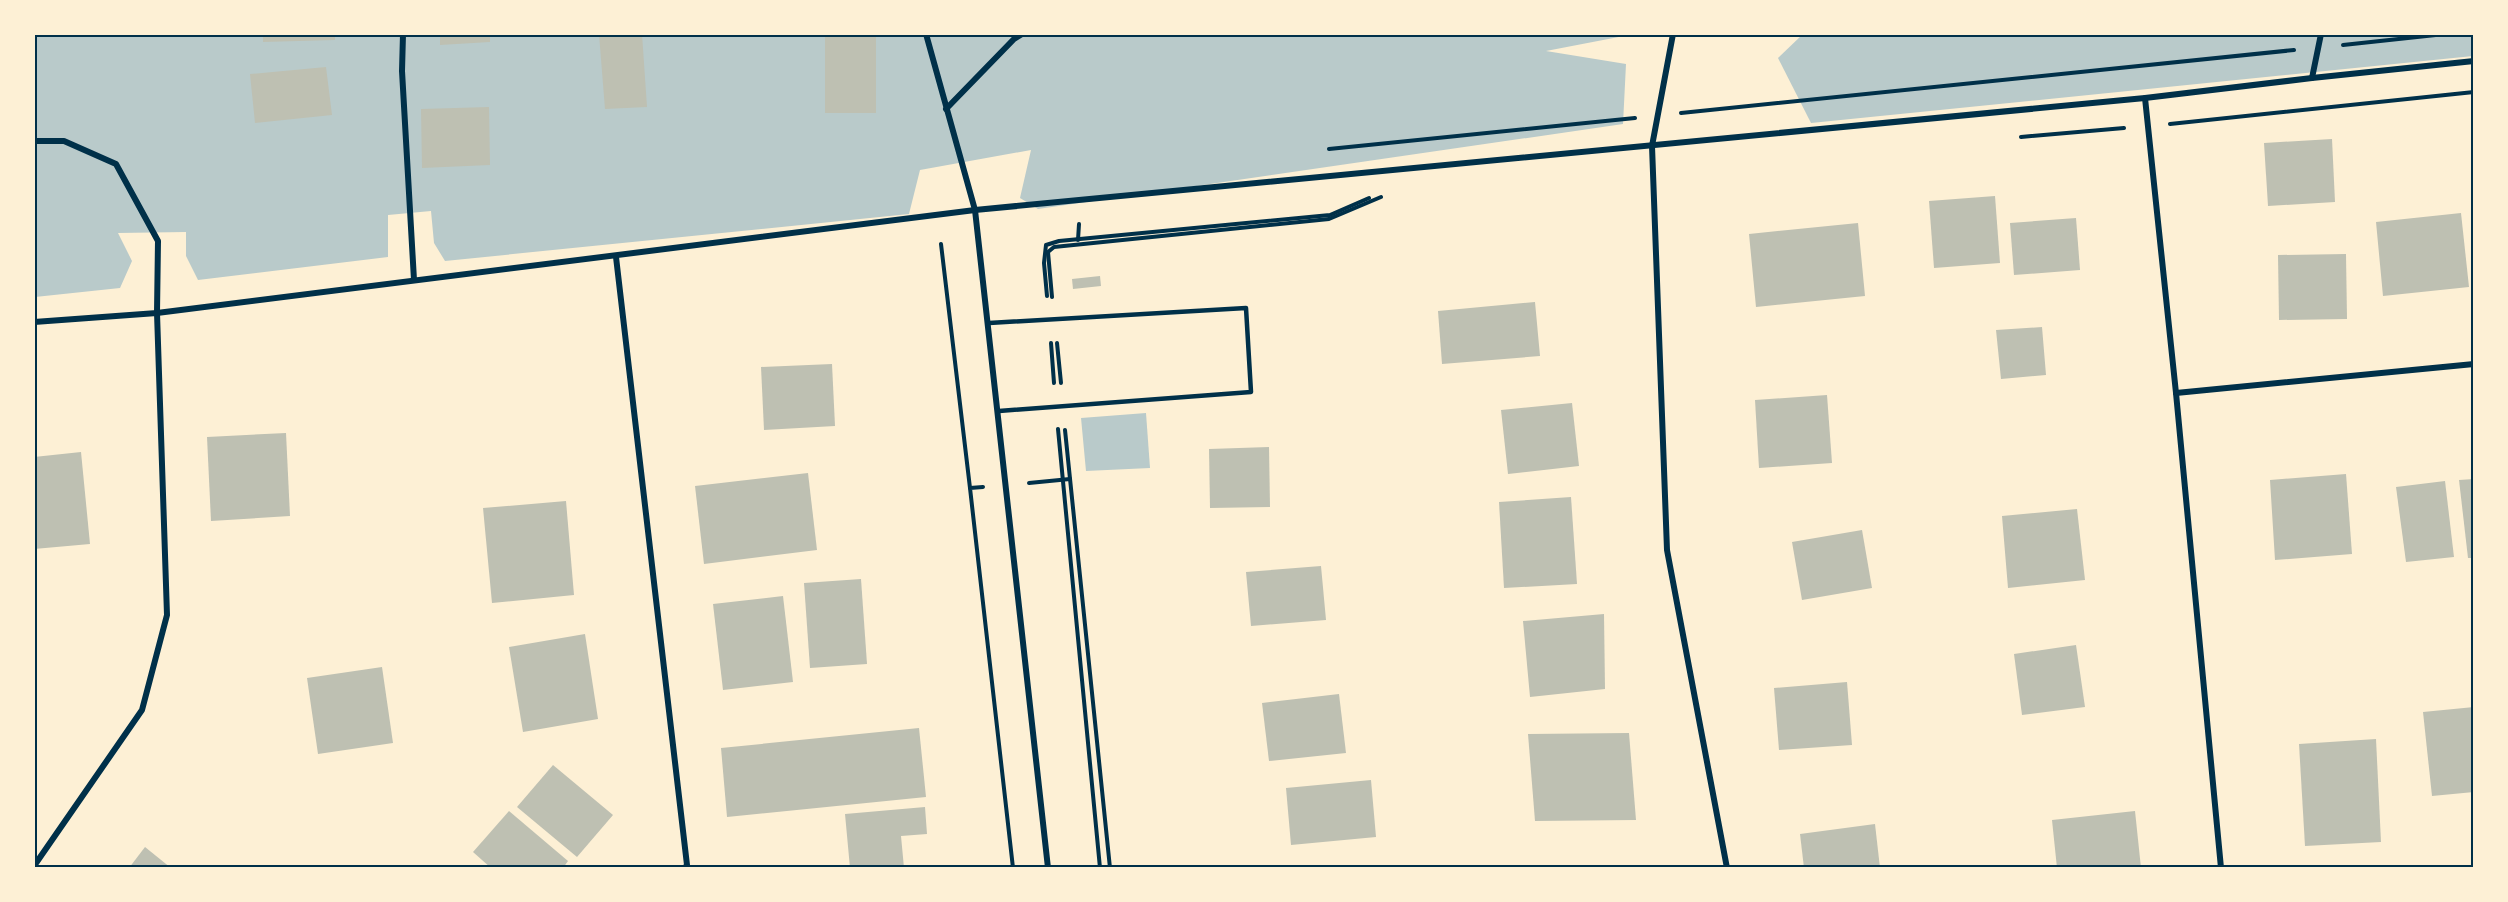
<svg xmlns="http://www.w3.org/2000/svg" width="2508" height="902" font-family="Lato,sans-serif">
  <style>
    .green { fill: #b9caca }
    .building { fill: #bec0b2 }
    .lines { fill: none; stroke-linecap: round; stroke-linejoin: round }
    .path { stroke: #003049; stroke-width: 4 }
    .service { stroke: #003049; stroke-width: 4.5 }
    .minor { stroke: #003049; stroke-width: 6 }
    .neatline { fill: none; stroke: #003049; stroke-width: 2 }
  </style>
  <rect width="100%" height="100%" fill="#fdf0d5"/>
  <g class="green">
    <polygon points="1803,34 2474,35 2473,56 1811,123 1778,58"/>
    <polygon points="35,35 1629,35 1546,51 1626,64 1623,124 1038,209 1020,198 1031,150 920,170 909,214 445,261 434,243 431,211 388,215 388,257 198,280 186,256 186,232 118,233 132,261 120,288 35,297"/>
    <polygon points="1146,413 1150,468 1086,471 1081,418"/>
  </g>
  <g class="building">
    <polygon points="263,34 335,34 335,40 263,42"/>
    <polygon points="440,34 490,34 490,42 440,45"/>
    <polygon points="599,34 642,34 647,107 605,109"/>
    <rect x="825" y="34" width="51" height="79"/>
    <polygon points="326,67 332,115 255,123 250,74"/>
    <polygon points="489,107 490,165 422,168 421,109"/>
    <polygon points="2332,139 2335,202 2268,206 2264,143"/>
    <polygon points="1995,196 2000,263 1934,268 1929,201"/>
    <polygon points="2461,213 2469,287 2383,296 2376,222"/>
    <polygon points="2076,218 2080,270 2014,275 2010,223"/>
    <polygon points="1858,223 1865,296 1756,307 1749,234"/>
    <polygon points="2346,254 2347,319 2279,320 2278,255"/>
    <polygon points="1100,276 1101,286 1073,289 1072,279"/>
    <polygon points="1535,302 1540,356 1442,364 1438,311"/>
    <polygon points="2042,327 2046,375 2001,379 1996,330"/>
    <polygon points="832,364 835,426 764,430 761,367"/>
    <polygon points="1827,395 1832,463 1759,468 1755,400"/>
    <polygon points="1572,403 1579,466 1508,474 1501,410"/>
    <polygon points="286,433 290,516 211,521 207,437"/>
    <polygon points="1269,447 1270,507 1210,508 1209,449"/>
    <polygon points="81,452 90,544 34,549 34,457"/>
    <polygon points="808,473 817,550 704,564 695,486"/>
    <polygon points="2346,474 2352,554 2275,560 2270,480"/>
    <polygon points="2474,479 2474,558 2468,558 2459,480"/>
    <polygon points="2445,481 2454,557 2406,562 2396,487"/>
    <polygon points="1571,497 1577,584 1504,588 1499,502"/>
    <polygon points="566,501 574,595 492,603 483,508"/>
    <polygon points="2077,509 2085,580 2008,588 2002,516"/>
    <polygon points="1862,530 1872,588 1802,600 1792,542"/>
    <polygon points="1321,566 1326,620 1251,626 1246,572"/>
    <polygon points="861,579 867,664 810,668 804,583"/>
    <polygon points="783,596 793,682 723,690 713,604"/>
    <polygon points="1604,614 1605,689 1530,697 1523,621"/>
    <polygon points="585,634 598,719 523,732 509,647"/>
    <polygon points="2076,645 2085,707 2022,715 2014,654"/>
    <polygon points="382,667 393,743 318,754 307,678"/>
    <polygon points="1847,682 1852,745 1779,750 1774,688"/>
    <polygon points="1339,694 1346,753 1269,761 1262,703"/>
    <polygon points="2474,707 2474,792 2432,796 2423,712"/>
    <polygon points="919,728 926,797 727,817 721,748"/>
    <polygon points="1629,733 1636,820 1535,821 1528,734"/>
    <polygon points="2376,739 2381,842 2305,846 2299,744"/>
    <polygon points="553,765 613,815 577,857 517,807"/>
    <polygon points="1371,780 1376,837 1291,845 1286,788"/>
    <polygon points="925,807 927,834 901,836 904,868 850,868 845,814"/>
    <polygon points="509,811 568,861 563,868 491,868 473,852"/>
    <polygon points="2135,811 2141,868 2057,868 2052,820"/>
    <polygon points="1875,824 1880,868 1804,868 1800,834"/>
    <polygon points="145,847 171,868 129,868"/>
  </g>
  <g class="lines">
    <g class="path">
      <polyline points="2343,45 2445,34"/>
      <polyline points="1681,113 2294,50"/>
      <polyline points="2170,124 2474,92"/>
      <polyline points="2021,137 2124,128"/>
      <polyline points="1329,149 1635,118"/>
      <polyline points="1078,240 1079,224"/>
      <polyline points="941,244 970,488"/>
      <polyline points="1047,296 1044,263 1046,245 1059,241 1330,215 1369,198"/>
      <polyline points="1052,297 1048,252 1054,247 1329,219 1381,197"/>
      <polyline points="1051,343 1054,383"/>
      <polyline points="1057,343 1061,383"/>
      <polyline points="1058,429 1100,868"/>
      <polyline points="1065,430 1110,868"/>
      <polyline points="1029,483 1070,479"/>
      <polyline points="983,487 970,488 1013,868"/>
    </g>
    <polyline class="service" points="989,323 1246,308 1251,392 999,411"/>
    <g class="minor">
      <polyline points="403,34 402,71 414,280"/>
      <polyline points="926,34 975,210 1048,868"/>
      <polyline points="1673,34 1652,146 1667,550 1727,868"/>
      <polyline points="2312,78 2321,34"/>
      <polyline points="2145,98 2176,393 2221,868"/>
      <polyline points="946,109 1014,39 1022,34"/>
      <polyline points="34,141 64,141 116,164 158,241 157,313 167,615 142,710 34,866"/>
      <polyline points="616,257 687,865 685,868"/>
      <polyline points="34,322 157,313 975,210 2145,98 2312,78 2474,61"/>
      <polyline points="2176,393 2474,364"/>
    </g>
  </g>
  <rect width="2508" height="902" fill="none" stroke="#fdf0d5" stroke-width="72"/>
  <rect x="36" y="36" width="2436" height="830" class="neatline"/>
</svg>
